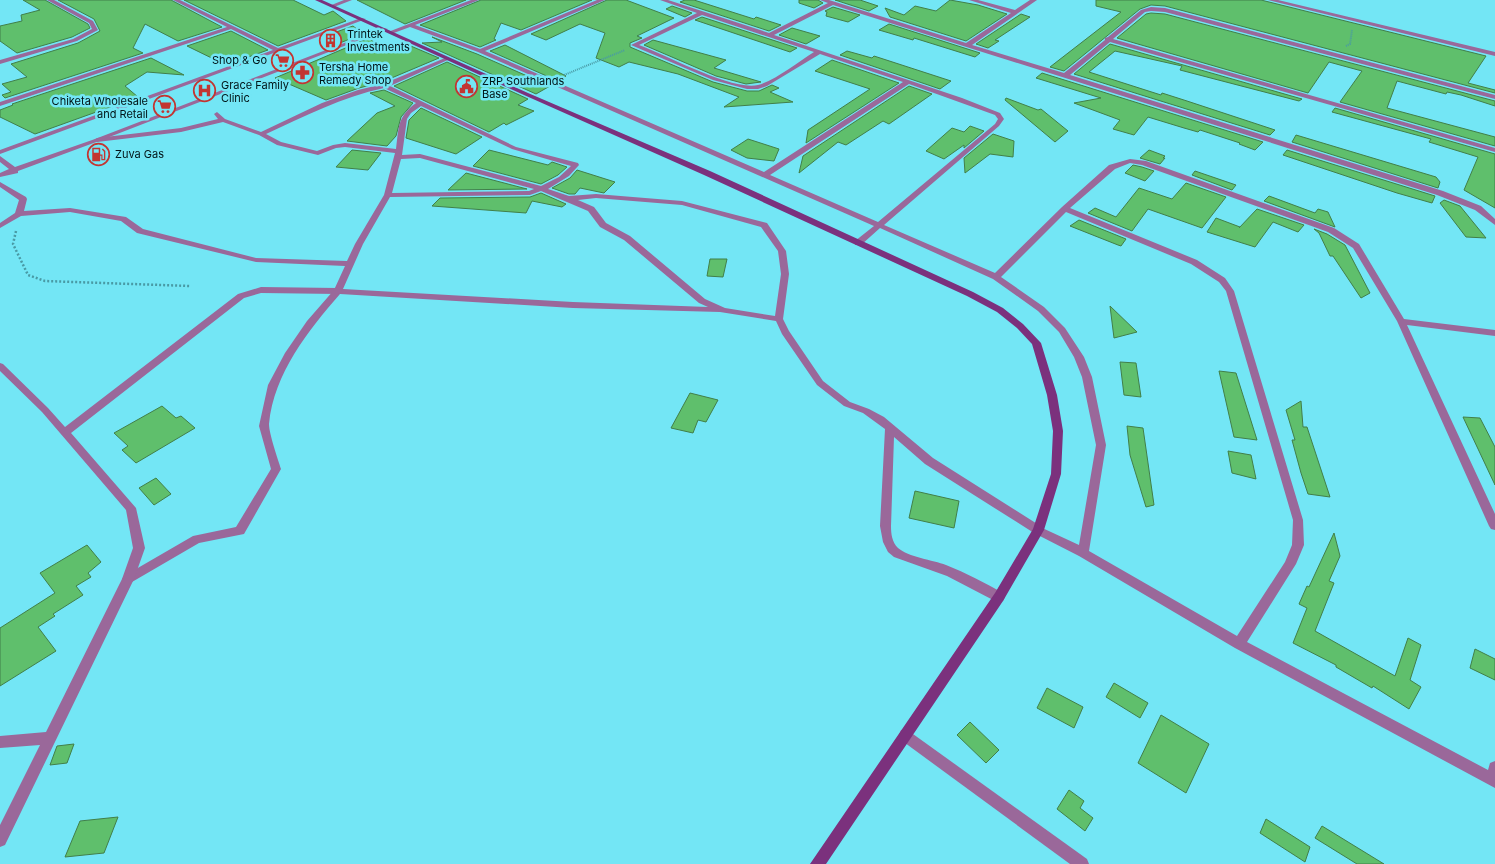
<svg xmlns="http://www.w3.org/2000/svg" width="1495" height="864" font-family="Inter,sans-serif">
  <style>
    .building { fill: #5fbf6c; stroke: #417f49 }
    .lines { fill: none; stroke-linecap: round; stroke-linejoin: round }
    .path-far1 { stroke: #499aa5; stroke-width: 2; stroke-dasharray: 1 1; stroke-linecap: butt }
    .path { stroke: #499aa5; stroke-width: 2.5; stroke-dasharray: 2 2; stroke-linecap: butt }
    .lane { fill: #9a689a; fill-rule: evenodd }
    .street { fill: #9a689a; fill-rule: evenodd }
    .secondary { fill: #7b317d; fill-rule: evenodd }
    .labels { text-anchor: middle; stroke-width: 5; stroke-linejoin: round; paint-order: stroke }
    .far-poi-label { font-size: 11px; fill: #001417; stroke: #73e6f5; text-anchor: start }
  </style>
  <rect width="100%" height="100%" fill="#73e6f5"/>
  <g class="building">
    <polygon points="23,0 45,0 88,24 90,28 72,37 17,53 0,41 0,26 22,21 21,15 40,10"/>
    <polygon points="58,0 171,0 222,27 178,41 145,24 133,48 143,53 5,98 2,95 11,92 2,84 27,77 11,64 78,43 100,31 94,19"/>
    <polygon points="184,0 293,0 324,15 333,11 346,21 278,46"/>
    <polygon points="357,0 466,0 405,24"/>
    <polygon points="481,0 592,0 521,30 501,23 494,39 496,40 480,47 420,25"/>
    <polygon points="607,0 626,0 674,18 637,36 642,38 630,43 630,47 713,82 747,91 759,91 772,85 779,88 770,92 793,102 724,107 739,97 678,74 629,62 619,67 596,58 605,33 580,24 546,40 531,34"/>
    <polygon points="685,0 694,0 754,19 756,17 781,25 769,31 680,2"/>
    <polygon points="799,0 818,0 823,3 814,8 799,3"/>
    <polygon points="835,0 860,0 878,6 869,11"/>
    <polygon points="950,0 978,5 1007,14 966,41 890,17 885,8 904,15 915,6 936,11"/>
    <polygon points="1096,0 1261,0 1486,56 1468,83 1495,90 1495,93 1165,6 1151,5 1140,9 1064,71 1050,67 1121,12 1096,6"/>
    <polygon points="672,6 692,13 685,17 666,9"/>
    <polygon points="833,7 860,15 848,22 826,16 827,12 825,11"/>
    <polygon points="1151,13 1165,14 1495,101 1495,106 1461,95 1447,92 1446,94 1397,81 1387,108 1495,137 1495,146 1340,102 1362,71 1329,62 1308,93 1117,38 1146,14"/>
    <polygon points="1021,14 1030,17 995,40 999,41 988,48 976,44"/>
    <polygon points="702,17 797,48 790,52 695,20"/>
    <polygon points="889,24 980,53 975,57 914,38 913,40 879,30"/>
    <polygon points="353,26 363,34 332,46 328,35"/>
    <polygon points="792,28 820,36 806,44 779,35"/>
    <polygon points="231,31 268,50 226,65 187,46"/>
    <polygon points="432,37 477,54 550,86 536,94 422,43 442,42"/>
    <polygon points="369,38 376,44 406,44 439,58 382,82 359,88 326,100 275,78"/>
    <polygon points="653,40 726,60 714,68 761,82 746,84 716,76 644,45"/>
    <polygon points="1110,44 1302,99 1299,101 1180,70 1182,66 1115,51 1089,72 1161,95 1162,93 1187,101 1275,130 1270,135 1074,74"/>
    <polygon points="505,45 566,76 558,81 490,51"/>
    <polygon points="847,51 872,58 874,56 951,81 940,89 840,55"/>
    <polygon points="151,58 184,75 147,72 125,86 138,97 35,134 0,117 0,110 13,105 12,104"/>
    <polygon points="832,60 899,83 806,143 808,130 870,89 815,71"/>
    <polygon points="447,62 528,99 518,105 534,111 506,125 504,123 489,132 394,86"/>
    <polygon points="1042,73 1263,142 1255,150 1239,144 1240,143 1200,130 1198,132 1184,128 1148,117 1134,135 1113,129 1120,120 1074,103 1101,98 1036,78"/>
    <polygon points="909,86 932,94 889,124 883,121 846,145 838,142 799,173 803,156"/>
    <polygon points="384,90 413,103 401,117 396,136 387,146 347,141 377,113 395,106 370,93"/>
    <polygon points="1006,98 1038,110 1041,109 1068,131 1055,142 1005,100"/>
    <polygon points="421,108 482,137 456,154 406,138 409,120"/>
    <polygon points="1335,108 1495,154 1495,208 1464,190 1478,157 1429,142 1431,139 1332,112"/>
    <polygon points="970,126 984,131 964,148 964,145 944,159 926,151 952,128 964,132"/>
    <polygon points="993,134 1014,141 1013,157 990,154 965,173 964,158"/>
    <polygon points="1296,135 1436,177 1440,182 1438,188 1292,142"/>
    <polygon points="748,139 779,149 774,161 747,158 731,150"/>
    <polygon points="352,150 381,153 368,170 336,167"/>
    <polygon points="489,150 548,165 552,162 567,167 558,175 541,184 473,166"/>
    <polygon points="1149,150 1165,156 1163,158 1165,158 1160,164 1140,158"/>
    <polygon points="1287,150 1435,196 1432,203 1397,193 1283,155"/>
    <polygon points="1133,165 1142,167 1154,171 1145,181 1125,173"/>
    <polygon points="577,170 615,182 604,193 580,188 575,194 569,194 552,188 570,178"/>
    <polygon points="1195,171 1236,185 1232,190 1192,175"/>
    <polygon points="466,173 527,189 448,190"/>
    <polygon points="1186,183 1226,197 1202,228 1148,209 1132,231 1088,213 1095,208 1116,217 1139,188 1172,199"/>
    <polygon points="541,193 566,204 562,207 532,201 526,213 432,206 440,198 530,197"/>
    <polygon points="1269,196 1315,213 1318,209 1328,212 1335,227 1264,201"/>
    <polygon points="1444,200 1460,206 1486,238 1466,237 1440,203"/>
    <polygon points="1257,209 1304,225 1298,232 1273,222 1255,247 1207,232 1216,218 1240,227 1239,228"/>
    <polygon points="1079,220 1126,239 1121,246 1118,245 1070,226"/>
    <polygon points="1314,229 1327,234 1345,245 1370,293 1361,298 1333,256 1330,256 1319,233"/>
    <polygon points="710,259 727,259 723,277 707,276"/>
    <polygon points="1110,306 1137,332 1114,338"/>
    <polygon points="1120,362 1136,363 1141,397 1124,395"/>
    <polygon points="1219,371 1236,373 1257,440 1234,437"/>
    <polygon points="690,393 718,400 706,422 698,420 693,433 671,428"/>
    <polygon points="1301,401 1303,427 1307,427 1330,497 1308,494 1301,473 1292,440 1295,440 1286,410"/>
    <polygon points="162,406 176,418 181,416 195,428 136,463 122,450 128,446 114,433"/>
    <polygon points="1463,417 1480,418 1495,447 1495,485"/>
    <polygon points="1127,426 1143,428 1154,505 1146,507 1130,455"/>
    <polygon points="1228,451 1251,455 1256,479 1232,473"/>
    <polygon points="156,478 171,494 154,505 139,488"/>
    <polygon points="915,491 959,501 954,528 909,518"/>
    <polygon points="1334,533 1340,556 1329,581 1334,583 1315,631 1395,676 1408,638 1421,645 1410,680 1421,687 1409,709 1373,686 1372,688 1336,667 1336,665 1293,643 1307,608 1299,604 1307,586 1309,587"/>
    <polygon points="87,545 101,562 88,573 91,577 76,586 83,595 53,614 55,616 38,627 56,651 0,686 0,628 55,593 40,573"/>
    <polygon points="1475,649 1495,659 1495,680 1470,668"/>
    <polygon points="1114,683 1148,703 1140,718 1106,697"/>
    <polygon points="1047,688 1083,707 1074,728 1037,708"/>
    <polygon points="1161,715 1209,744 1186,793 1138,763"/>
    <polygon points="970,722 999,750 986,763 957,735"/>
    <polygon points="74,744 67,763 50,765 57,746"/>
    <polygon points="1069,790 1084,801 1080,808 1093,818 1085,831 1057,809"/>
    <polygon points="118,817 104,853 65,857 80,821"/>
    <polygon points="1266,819 1310,847 1305,862 1260,833"/>
    <polygon points="1322,826 1384,864 1357,864 1315,838"/>
  </g>
  <g class="lines">
    <g class="path-far1">
      <polyline points="1346,46 1350,44 1352,30"/>
      <polyline points="564,75 625,50"/>
    </g>
    <polyline class="path" points="16,231 13,244 28,275 45,281 190,286"/>
    <path class="lane" d="M445,58l5,1 -60,27 126,61 62,16 1,2 -10,11 -21,13 21,7 27,-2 86,7 85,22 19,28 3,23 -6,45 6,12 34,50 27,21 19,7 15,8 49,41 109,69 2,3 -2,3 -4,1 -4,-1 -109,-69 -31,-27 -3,89c0,8 1,16 7,22 10,9 35,12 48,17 20,8 39,18 57,28l2,4 -2,4 -4,1 -4,-1 -48,-25 -53,-19 -6,-5 -5,-10 -3,-16 5,-97 -22,-16 -19,-7 -27,-21 -35,-51 -6,-13 -56,-9 -147,-4 -233,-14c-32,37 -66,79 -71,130 0,10 9,35 12,45l-37,65 -45,9 -67,39 -4,2 -4,-2 -2,-3 2,-3 69,-40 43,-9 35,-58 -12,-43 9,-41 17,-32 22,-32 27,-31 11,-24 -89,-4 -119,-29 -16,-12 -51,-9 -49,4 -21,12v-5l15,-10 4,-13 -19,-13v-5l26,15 1,2 -3,12 46,-3 56,9 17,12 113,29 91,3 8,-17 29,-49 11,-42 -50,-6 -9,1 -18,7 -41,-10 -18,-10 -36,-13 -42,10 -84,10 -3,-2 3,-2 84,-10 37,-9 -4,-5 3,-2 8,7 36,13 61,-29 36,-13 25,-6zM384,88l32,15c-19,14 -17,24 -20,46l-51,-6 -12,2 -16,6 -36,-9 -15,-8c39,-18 76,-37 118,-46zM421,106l91,43 59,17 -12,11 -18,9 -121,-32 -18,1 5,-36 4,-6zM420,158l114,31 -5,2 -137,2 9,-34zM541,191l47,20 12,16 24,13 75,63 9,4 -135,-5 -230,-13 20,-45 27,-47 140,-2zM596,198l86,7 79,22 17,24 3,23 -6,42 -50,-8 -20,-9 -75,-63 -24,-13 -12,-16 -16,-7z"/>
    <g class="street">
      <polygon points="47,0 54,0 93,21 98,30 77,41 0,64 0,60 73,39 92,29 89,23"/>
      <polygon points="173,0 180,0 278,48 361,18 366,19 0,154 0,150 273,50 231,29 0,106 0,102 227,27"/>
      <polygon points="344,0 352,0 334,7 329,6"/>
      <path d="M471,0h8l-64,25 65,24 117,-49h8l-120,51 279,121 139,-90 -83,-28 -53,32 -9,3h-11l-34,-9 -82,-35 66,-32 -37,-13h8l101,33 59,-30 -8,-3h9l137,43 45,-30 -42,-13h9l37,10 15,-10h7l-65,45 92,28 41,-33v-2l3,-1 33,-27 10,-3 14,1 330,87v4l-330,-87 -14,-1 -6,1 -32,27 382,109v4l-385,-110 -40,33 373,116 38,15 14,13v6l-20,-15 -38,-15 -604,-190 -59,30 188,63 38,15 4,6 -5,7 -115,99 111,48 67,-66 47,-42 21,-6 16,2 188,67 25,16 45,75 91,11v6l-88,-11 88,189v16l-4,-1 -2,-3 -92,-205 -44,-73 -25,-16 -186,-67 -12,-2 -15,6 -45,39 127,52 28,18 9,13 69,229 1,25 -8,19 -49,78 241,128 2,-7 5,-2v27l-260,-140 -156,-92 -45,-23 -2,-3 2,-3 4,-1 41,19 17,-100 -14,-68 -8,-20 -15,-25 -21,-21 -45,-32 -113,-51 -19,17h-6v-4l19,-15 -396,-174 -68,-25 -19,7 -3,-2zM702,15l112,37c-16,10 -38,28 -56,33 -27,6 -91,-30 -119,-40zM909,84l86,31 3,4 -3,5 -117,98 -108,-47zM1066,212l125,52 28,18 7,9 67,229 -1,25 -7,17 -48,74 -148,-85 17,-106 -14,-68 -8,-20 -19,-29 -21,-21 -43,-30z"/>
      <polygon points="1268,0 1278,0 1495,52 1495,56"/>
      <polygon points="383,28 388,29 99,141 18,171 18,173 0,177 0,173 9,169 0,162 0,156 15,167 95,139"/>
      <polygon points="261,287 338,288 342,291 338,294 261,293 244,298 71,433 136,508 145,548 134,579 5,845 0,847 0,825 40,745 0,748 0,736 46,732 122,579 133,548 126,510 42,412 0,371 0,363 3,364 48,408 65,427 238,294"/>
      <polygon points="906,729 1087,859 1089,864 1070,864 901,740 899,735 901,730"/>
    </g>
    <polygon class="secondary" points="315,0 322,0 528,93 710,171 973,292 1003,308 1023,324 1041,343 1057,395 1063,431 1061,474 1044,530 1003,601 826,864 810,864 995,593 1033,529 1051,474 1053,431 1047,395 1032,344 1017,328 997,312 967,296 704,175 524,95"/>
  </g>
  <defs>
    <symbol id="building-ring" viewBox="-11 -11 22 22"><circle r="9.5" fill="#73e6f5" stroke="#c33531" stroke-width="1.5"/><path d="M-4-6H4V6H1V3H-1V6H-4ZM-2.5-4.3h1.7v1.8h-1.7ZM.8-4.3h1.7v1.8H.8ZM-2.5-1h1.7V.8h-1.7ZM.8-1h1.7V.8H.8Z" fill="#c33531"/></symbol>
    <symbol id="supermarket-ring" viewBox="-11 -11 22 22"><circle r="9.5" fill="#73e6f5" stroke="#c33531" stroke-width="1.5"/><path d="M-6-5.5h2.5l.6 2H6L4.5 2H-2.5L-4.4-4H-6ZM-1.5 3.2a1.3 1.3 0 1 0 .1 0ZM3 3.2a1.3 1.3 0 1 0 .1 0Z" fill="#c33531"/></symbol>
    <symbol id="pharmacy-ring" viewBox="-11 -11 22 22"><circle r="9.5" fill="#73e6f5" stroke="#c33531" stroke-width="1.5"/><path d="M-2-6h4v4h4v4h-4v4h-4v-4h-4v-4h4Z" fill="#c33531"/></symbol>
    <symbol id="civic-ring" viewBox="-11 -11 22 22"><circle r="9.5" fill="#73e6f5" stroke="#c33531" stroke-width="1.5"/><path d="M-.6-6.5H3V-4.5H.6V-3L4-1V1h2V6H-6V1h2V-1L-.6-3ZM-1.2 2.5V6h2.4V2.5Z" fill="#c33531"/></symbol>
    <symbol id="hospital-ring" viewBox="-11 -11 22 22"><circle r="9.5" fill="#73e6f5" stroke="#c33531" stroke-width="1.5"/><path d="M-5-5h3v3.5h4V-5h3V5h-3V1.5h-4V5h-3Z" fill="#c33531"/></symbol>
    <symbol id="fuel-ring" viewBox="-11 -11 22 22"><circle r="9.5" fill="#73e6f5" stroke="#c33531" stroke-width="1.5"/><path d="M-5.5-6h7V0h2V4h1.3V-2.5L3-4.5l.8-.8L6-3V5H2.5V1h-1V6h-7ZM-4.2-4.7v3.2H.2V-4.7Z" fill="#c33531"/></symbol>
  </defs>
  <g fill-rule="evenodd">
    <use href="#building-ring" x="318" y="28" width="25" height="25"/>
    <use href="#supermarket-ring" x="270" y="48" width="25" height="25"/>
    <use href="#pharmacy-ring" x="290" y="60" width="25" height="25"/>
    <use href="#civic-ring" x="454" y="74" width="25" height="25"/>
    <use href="#hospital-ring" x="192" y="78" width="25" height="25"/>
    <use href="#supermarket-ring" x="152" y="94" width="25" height="25"/>
    <use href="#fuel-ring" x="86" y="142" width="25" height="25"/>
  </g>
  <g class="labels">
    <g class="far-poi-label">
      <text x="347" y="38">Trintek<tspan x="347" dy="13">Investments</tspan></text>
      <text x="267" y="64" text-anchor="end">Shop &amp; Go</text>
      <text x="319" y="71">Tersha Home<tspan x="319" dy="13">Remedy Shop</tspan></text>
      <text x="482" y="85">ZRP Southlands<tspan x="482" dy="13">Base</tspan></text>
      <text x="221" y="89">Grace Family<tspan x="221" dy="13">Clinic</tspan></text>
      <text x="148" y="105" text-anchor="end">Chiketa Wholesale<tspan x="148" dy="13">and Retail</tspan></text>
      <text x="115" y="158">Zuva Gas</text>
    </g>
  </g>
</svg>
